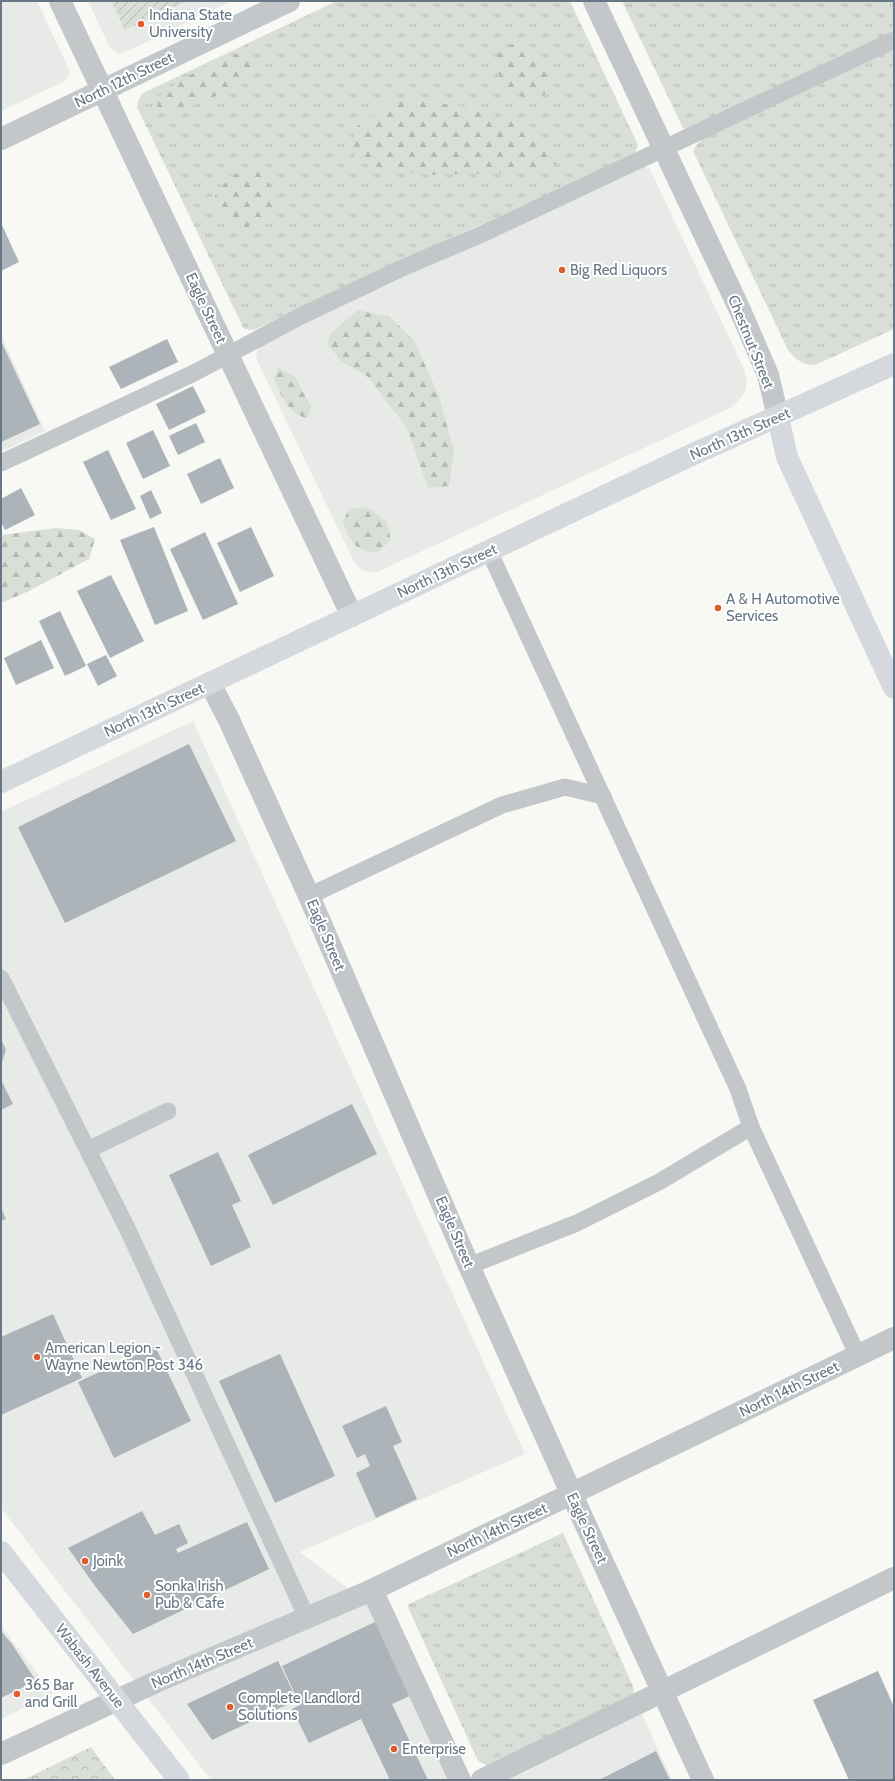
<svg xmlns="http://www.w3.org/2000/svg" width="895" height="1781" font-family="Cabin,sans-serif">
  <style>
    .built { fill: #e8eae8 }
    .grass { fill: url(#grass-tufts) }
    .forest { fill: url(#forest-firs) }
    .park { fill: url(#park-crowns) }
    .garden { fill: url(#garden-furrows) }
    .building { fill: #acb3b9 }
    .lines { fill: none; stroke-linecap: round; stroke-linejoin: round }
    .lane { stroke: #c3c7ca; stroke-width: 17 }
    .street { stroke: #c3c7ca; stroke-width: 22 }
    .secondary { stroke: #d5d9dd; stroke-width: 22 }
    .primary { stroke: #d5d9dd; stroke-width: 22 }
    .poi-dot { fill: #de5d2e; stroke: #fff; stroke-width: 1.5 }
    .labels { text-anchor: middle; stroke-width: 4; stroke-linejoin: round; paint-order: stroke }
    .poi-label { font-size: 15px; fill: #687785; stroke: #fff; text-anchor: start }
    .street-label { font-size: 15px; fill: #687785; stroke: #fff }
  </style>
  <defs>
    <pattern id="grass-tufts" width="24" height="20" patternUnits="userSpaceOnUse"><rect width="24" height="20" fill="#d9dfd6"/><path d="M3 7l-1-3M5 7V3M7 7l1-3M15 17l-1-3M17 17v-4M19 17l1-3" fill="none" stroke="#b4bab3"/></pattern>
    <pattern id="forest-firs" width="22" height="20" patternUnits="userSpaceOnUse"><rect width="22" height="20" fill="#d9dfd6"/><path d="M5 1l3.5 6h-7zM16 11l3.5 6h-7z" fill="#b4bab3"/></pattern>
    <pattern id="park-crowns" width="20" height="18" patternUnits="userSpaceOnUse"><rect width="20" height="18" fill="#d9dfd6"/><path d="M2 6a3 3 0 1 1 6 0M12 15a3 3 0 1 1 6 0" fill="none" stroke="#b4bab3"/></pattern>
    <pattern id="garden-furrows" width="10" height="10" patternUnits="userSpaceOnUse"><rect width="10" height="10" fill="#d9dfd6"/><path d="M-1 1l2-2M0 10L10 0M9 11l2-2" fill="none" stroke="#b4bab3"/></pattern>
  </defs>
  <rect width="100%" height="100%" fill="#f8f8f5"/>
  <g class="built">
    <polygon points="1,1 37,1 70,72 65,81 1,111"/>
    <polygon points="88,1 232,1 119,55 110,48"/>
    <polygon points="645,166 650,169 744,369 747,383 745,392 738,401 732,407 375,573 364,571 355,564 256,358 258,348 303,321"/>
    <polygon points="1,335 45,431 1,452"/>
    <polygon points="193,721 525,1454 300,1552 377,1611 455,1780 211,1780 1,1508 1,812"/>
    <polygon points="1,1626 53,1694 1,1719"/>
    <polygon points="642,1714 672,1780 506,1780"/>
  </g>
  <g class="grass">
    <polygon points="337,1 570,1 638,145 635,154 630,158 384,268 254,330 244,329 137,107 139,99 143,93"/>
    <polygon points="622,1 894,1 894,34 689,131 683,128"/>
    <path d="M894,46v283l-79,36c-12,0 -19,-5 -27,-15l-95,-199 4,-7 10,-8z"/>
    <polygon points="563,1533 633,1686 634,1696 492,1767 478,1761 407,1605"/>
  </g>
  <g class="forest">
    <polygon points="519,39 545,61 551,92 530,100 508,90 496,70 497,54"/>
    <path d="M238,53l15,5 -4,19c-27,16 -59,38 -92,30l1,-10c28,-21 47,-33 80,-44z"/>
    <polygon points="393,98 463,106 516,122 547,141 556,164 504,173 426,175 380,168 354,157 354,129"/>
    <polygon points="261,171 277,197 269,220 244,228 224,221 214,197 232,174"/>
    <polygon points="358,310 390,317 414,340 439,396 454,451 449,486 428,488 407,428 367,376 342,362 327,344 330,334"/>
    <path d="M278,367l17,10 16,30 -4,12c-21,-9 -24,-20 -33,-40z"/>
    <path d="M367,507l20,15 4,18 -13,12c-4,0 -9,0 -13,-1 -12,-3 -19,-19 -22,-30l6,-12z"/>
    <polygon points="56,528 79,530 95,539 89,559 27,592 1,603 1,535"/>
  </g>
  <polygon class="park" points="91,1747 115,1780 23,1780"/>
  <polygon class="garden" points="111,1 187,1 125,30"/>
  <g class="building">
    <polygon points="1,223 19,262 1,271"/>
    <polygon points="167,339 178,362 121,389 109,367"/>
    <polygon points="1,341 40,424 1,442"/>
    <polygon points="193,386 206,412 169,430 156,404"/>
    <polygon points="196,423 205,442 178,455 169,436"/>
    <polygon points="153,430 170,466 143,479 126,443"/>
    <polygon points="108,450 136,509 111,520 83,462"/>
    <polygon points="220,458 234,488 201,504 187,474"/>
    <polygon points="21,488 35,515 5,530 1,522 1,499"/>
    <polygon points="151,490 162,513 150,519 140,496"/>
    <polygon points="154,527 188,611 155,625 120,540"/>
    <polygon points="251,527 274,576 240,592 217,543"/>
    <polygon points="205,532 238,604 203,620 170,549"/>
    <polygon points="111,575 144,641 110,658 77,591"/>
    <polygon points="60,611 86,666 65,676 39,621"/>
    <polygon points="41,640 54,668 16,685 4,658"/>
    <polygon points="106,655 117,676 98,686 87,664"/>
    <polygon points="189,744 236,841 65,923 18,827"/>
    <polygon points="1,1039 6,1050 1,1065"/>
    <polygon points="1,1080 13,1104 1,1110"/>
    <polygon points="352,1104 377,1154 273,1205 248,1155"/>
    <polygon points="218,1152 241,1201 232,1205 251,1247 211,1266 169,1175"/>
    <polygon points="1,1208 6,1219 1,1221"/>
    <polygon points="53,1314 82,1378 1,1415 1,1337"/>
    <polygon points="155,1346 191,1421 114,1458 78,1382"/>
    <polygon points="280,1354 335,1476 275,1503 219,1381"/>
    <polygon points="386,1406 402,1442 393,1446 417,1499 376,1518 356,1473 370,1466 365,1454 357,1458 342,1426"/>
    <polygon points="142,1511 155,1535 179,1524 188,1543 176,1549 178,1553 247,1522 269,1569 133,1634 95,1586 68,1548"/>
    <polygon points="377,1621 412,1695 392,1704 428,1780 390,1780 361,1719 309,1743 292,1709 300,1705 282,1666"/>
    <polygon points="1,1631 12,1644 36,1681 1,1698"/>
    <polygon points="278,1661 297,1700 212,1740 187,1704"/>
    <polygon points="878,1671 894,1707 894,1780 849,1780 813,1700"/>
    <polygon points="656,1751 670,1780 599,1780"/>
  </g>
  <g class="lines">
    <g class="lane">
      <polyline points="1,463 194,373 299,317 402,268 480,235 894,40"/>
      <polyline points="309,896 502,805 565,787 603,796"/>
      <polyline points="1,978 128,1230 307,1618"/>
      <polyline points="751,1127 858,1356"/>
      <polyline points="88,1150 168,1111"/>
      <polyline points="469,1266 577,1223 659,1182 751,1127 738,1089 489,551"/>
    </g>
    <g class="street">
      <polyline points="60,1 352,616"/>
      <polyline points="594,1 740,310 768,375 778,417"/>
      <polyline points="1,139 289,1"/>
      <polyline points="210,683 229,720 309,896 469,1266 572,1495 703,1780"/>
      <polyline points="372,1590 460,1780"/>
      <polyline points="1,1754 156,1682 372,1590 894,1338"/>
      <polyline points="482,1780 894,1578"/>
    </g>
    <g class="secondary">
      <polyline points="778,417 787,457 894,688"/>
      <polyline points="1,782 687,457 894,364"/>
    </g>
    <polyline class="primary" points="1,1552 179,1780"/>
  </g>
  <g class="poi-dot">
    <circle cx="141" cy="24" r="4"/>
    <circle cx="562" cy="270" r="4"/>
    <circle cx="718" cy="608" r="4"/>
    <circle cx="37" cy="1357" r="4"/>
    <circle cx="85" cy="1561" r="4"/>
    <circle cx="147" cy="1595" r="4"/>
    <circle cx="17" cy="1694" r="4"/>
    <circle cx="230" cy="1707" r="4"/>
    <circle cx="394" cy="1749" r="4"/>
  </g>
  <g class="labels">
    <g class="poi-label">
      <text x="149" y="20">Indiana State<tspan x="149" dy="17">University</tspan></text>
      <text x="570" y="275">Big Red Liquors</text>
      <text x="726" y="604">A &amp; H Automotive<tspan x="726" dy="17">Services</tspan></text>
      <text x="45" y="1353">American Legion -<tspan x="45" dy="17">Wayne Newton Post 346</tspan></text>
      <text x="93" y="1566">Joink</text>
      <text x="155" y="1591">Sonka Irish<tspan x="155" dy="17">Pub &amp; Cafe</tspan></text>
      <text x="25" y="1690">365 Bar<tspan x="25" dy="17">and Grill</tspan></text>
      <text x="238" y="1703">Complete Landlord<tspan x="238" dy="17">Solutions</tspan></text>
      <text x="402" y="1754">Enterprise</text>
    </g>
    <g class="street-label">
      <text transform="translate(124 80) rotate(-26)" y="5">North 12th Street</text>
      <text transform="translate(206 308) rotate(65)" y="5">Eagle Street</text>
      <text transform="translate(751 342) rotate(68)" y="5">Chestnut Street</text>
      <text transform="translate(740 434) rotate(-24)" y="5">North 13th Street</text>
      <text transform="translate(447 571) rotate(-25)" y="5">North 13th Street</text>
      <text transform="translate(154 710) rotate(-25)" y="5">North 13th Street</text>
      <text transform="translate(326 935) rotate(67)" y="5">Eagle Street</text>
      <text transform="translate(455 1232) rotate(67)" y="5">Eagle Street</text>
      <text transform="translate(789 1389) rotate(-26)" y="5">North 14th Street</text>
      <text transform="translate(587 1528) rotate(65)" y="5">Eagle Street</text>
      <text transform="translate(497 1530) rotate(-25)" y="5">North 14th Street</text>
      <text transform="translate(202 1663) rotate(-23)" y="5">North 14th Street</text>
      <text transform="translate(90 1666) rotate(52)" y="5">Wabash Avenue</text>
    </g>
  </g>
  <rect width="895" height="1781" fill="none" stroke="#687785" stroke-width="4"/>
</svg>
